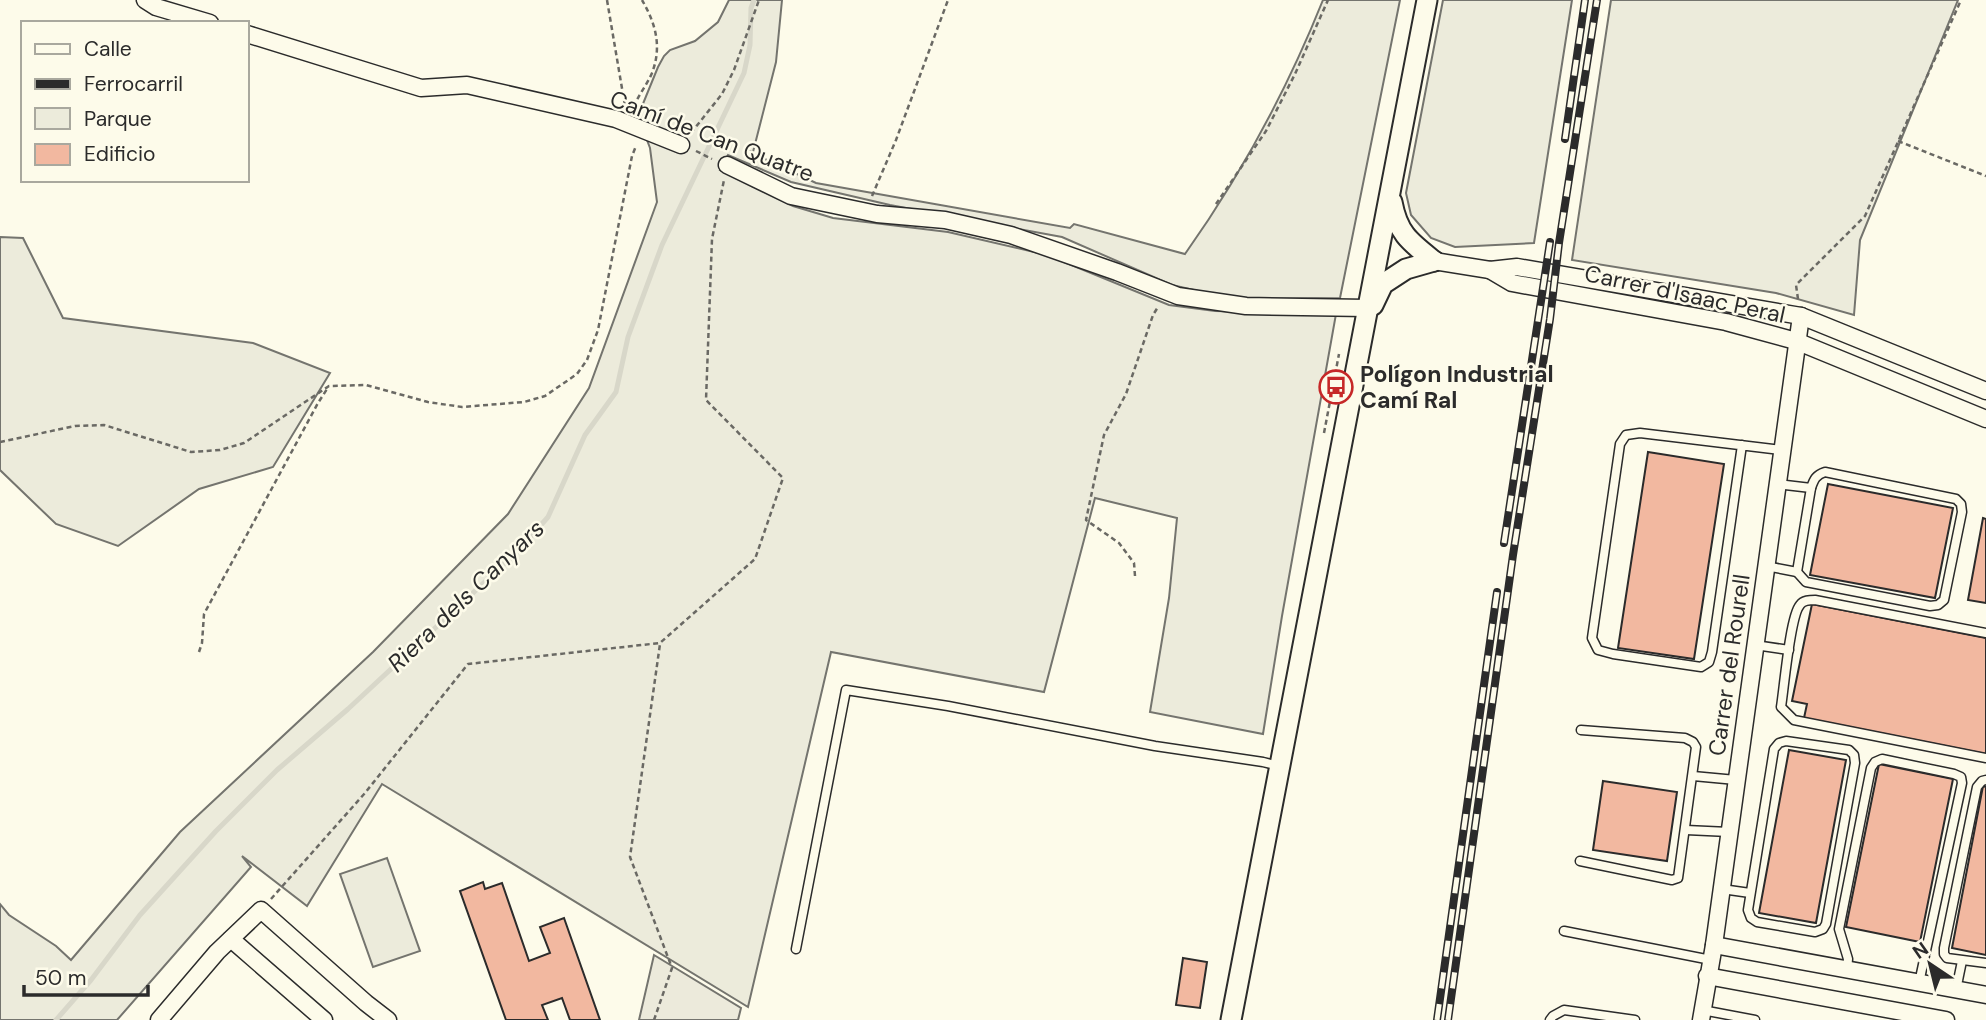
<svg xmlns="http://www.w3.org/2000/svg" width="1986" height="1020" font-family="'DM Sans',sans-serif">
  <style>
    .green { fill: #ecebdb; stroke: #74746e; stroke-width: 2 }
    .parking { fill: #eceadb; stroke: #74746e; stroke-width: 2 }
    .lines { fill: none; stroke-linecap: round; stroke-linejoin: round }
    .stream { stroke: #d8d7c9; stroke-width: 5 }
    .building { fill: #f2b8a0; stroke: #2b2b2b; stroke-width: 2 }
    .service-casing { stroke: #2b2b2b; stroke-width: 11 }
    .minor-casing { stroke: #2b2b2b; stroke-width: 19 }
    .tertiary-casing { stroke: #2b2b2b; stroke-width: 23 }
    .path { stroke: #6a6964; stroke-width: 2.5; stroke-dasharray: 5 3.5; stroke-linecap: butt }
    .service { stroke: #fdfbea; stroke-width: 8 }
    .minor { stroke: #fdfbea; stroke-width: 16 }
    .tertiary { stroke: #fdfbea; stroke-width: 19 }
    .rail-casing { stroke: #2b2b2b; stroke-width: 8 }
    .rail { stroke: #fdfbea; stroke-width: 5; stroke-dasharray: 16; stroke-linecap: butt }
    .labels { text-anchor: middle; stroke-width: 5; stroke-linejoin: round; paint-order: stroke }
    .street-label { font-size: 23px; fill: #2b2b2b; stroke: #fdfbea }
    .poi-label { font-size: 23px; font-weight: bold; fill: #2b2b2b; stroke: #fdfbea; text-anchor: start }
    .water-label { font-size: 24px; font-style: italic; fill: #2b2b2b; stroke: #fdfbea }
  </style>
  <rect width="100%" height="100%" fill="#fdfbea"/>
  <g class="green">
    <path d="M729,0h53l-6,62 -23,90 -7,-2 70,33 254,45 4,-4 111,30c56,-79 102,-164 138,-254h77l-60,298 -107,1 -61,-14 -110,-48 -172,-32 -99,-23 -63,-27 -8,15 73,36 40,12 115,14 99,23 122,50 46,6 121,3 -54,302 -19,118 -113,-22 19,-114 8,-80 -82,-20 -51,194 -213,-40 -83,355 -366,-223 -75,122 -65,-50 9,11 -134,153h-117v-116l9,11 47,31 15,14 109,-128 193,-180 135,-138 81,-126 68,-186 -7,-54 -11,-29 1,-8 18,-44 6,-11 6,-6 25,-9 23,-19z"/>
    <polygon points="1443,0 1572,0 1534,243 1455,247 1431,238 1411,215 1406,193"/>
    <polygon points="1611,0 1958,0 1860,240 1854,315 1776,293 1572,260"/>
    <polygon points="0,237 23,238 63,318 253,343 330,373 273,467 199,489 118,546 56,524 0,470"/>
    <polygon points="387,858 420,951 373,967 340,874"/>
  </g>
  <polygon class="parking" points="654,955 741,1008 738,1020 639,1020"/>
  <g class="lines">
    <polyline class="stream" points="56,1020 91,980 140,915 216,831 277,770 348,709 517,552 548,517 585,435 616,392 628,337 662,245 744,73 750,45 751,8 754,0"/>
  </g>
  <g class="building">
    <polygon points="1648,452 1724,464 1694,659 1618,648"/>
    <polygon points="1828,484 1953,508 1935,598 1810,575"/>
    <polygon points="1983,518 1986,519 1986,603 1968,600"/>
    <polygon points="1812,604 1986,638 1986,754 1804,718 1807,704 1792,701"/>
    <polygon points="1789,750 1846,760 1816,923 1759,913"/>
    <polygon points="1879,764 1953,779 1920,942 1846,927"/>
    <polygon points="1603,781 1677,792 1667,861 1593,850"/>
    <polygon points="1983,786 1986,787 1986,955 1952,948"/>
    <polygon points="483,882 485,889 502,883 529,961 550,953 540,927 564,918 600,1020 570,1020 562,998 542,1005 548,1020 506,1020 460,891"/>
    <polygon points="1183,958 1207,962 1200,1008 1176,1005"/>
  </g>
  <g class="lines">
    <defs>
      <g id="service">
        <polyline points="1742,445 1712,652 1709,662 1701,667 1613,654 1598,650 1592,638 1620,444 1626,435 1640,433 1781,450"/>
        <path d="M1825,472l131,27 5,5 1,8 -18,88 -6,5 -8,1 -124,-24 -9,-10 14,-84c3,-9 5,-13 14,-16z"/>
        <polyline points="1777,484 1811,488"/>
        <polyline points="1766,566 1797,572"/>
        <path d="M1986,633l-171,-33c-5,0 -12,0 -15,5 -10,11 -16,84 -19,102l13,13 192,38"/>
        <polyline points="1755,645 1789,650"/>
        <polygon points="1786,741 1849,750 1854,755 1855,763 1826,924 1823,929 1815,932 1757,922 1751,918 1748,910 1774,749 1779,743"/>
        <polyline points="1693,776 1736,780"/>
        <polyline points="1986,780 1982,781 1977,787 1944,948 1944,954 1947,958 1986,963"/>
        <polyline points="1686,830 1729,832"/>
        <polyline points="1580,861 1672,880 1678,878 1696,747 1693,742 1685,738 1581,730"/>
        <polyline points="1722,889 1750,893"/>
        <polyline points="1564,931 1711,960"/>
        <polyline points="796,949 846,690 948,706 1155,746 1263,762 1279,766"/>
        <polyline points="1847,969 1848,959 1839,929 1871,768 1875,762 1882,759 1954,774 1961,777 1962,783 1919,983"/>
        <polyline points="1956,990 1962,961"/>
        <polyline points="1702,1010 1755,1020"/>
        <polyline points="1550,1020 1553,1016 1564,1010 1635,1020"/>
      </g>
      <g id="minor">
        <polyline points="145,0 156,7 210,23"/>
        <polyline points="247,34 421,88 467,85 616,119 681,145"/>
        <polyline points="727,165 791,196 877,214 945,220 1011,235 1117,272 1178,296 1246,306 1367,308"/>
        <polyline points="1434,261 1490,270 1517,267 1801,316 1986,391"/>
        <polyline points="1490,270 1512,283 1726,322 1796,341 1986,419"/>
        <polyline points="231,939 324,1020"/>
        <polyline points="1714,945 1986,995"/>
        <polyline points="1707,976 1946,1020"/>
        <polyline points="159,1020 217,952 261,910 366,1003 388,1020"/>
        <polyline points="1701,1020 1714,945 1801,316"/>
      </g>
      <g id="tertiary">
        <path d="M1392,202c6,32 18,40 42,59"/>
        <polyline points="1373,305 1383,284 1406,269 1434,261"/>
        <polyline points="1231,1020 1427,0"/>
      </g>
    </defs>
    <use href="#service" class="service-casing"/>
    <use href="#minor" class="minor-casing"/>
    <use href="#tertiary" class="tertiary-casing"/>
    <g class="path">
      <polyline points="607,0 625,106"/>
      <path d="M634,107c4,-12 13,-22 18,-34 10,-26 4,-49 -10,-73"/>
      <polyline points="691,133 722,94 734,70 759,0"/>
      <polyline points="1898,141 1986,176"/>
      <polyline points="696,151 712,159"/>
      <polyline points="872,196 896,140 948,0"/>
      <polyline points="1216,204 1266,131 1295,74 1328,0"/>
      <polyline points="1798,299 1796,285 1865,216 1961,0"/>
      <polyline points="1324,433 1339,354"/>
      <polyline points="0,442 75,426 104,425 191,452 220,450 244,443 329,386 366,385 428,402 462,407 524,402 545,396 577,374 587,360 598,330 632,156 636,146"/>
      <polyline points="1135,576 1134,563 1119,543 1086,520 1104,435 1126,394 1153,315 1158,307"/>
      <polyline points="199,652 202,643 204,614 318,403 327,389"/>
      <polyline points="271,899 365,793 468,664 660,643 755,559 783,478 706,400 712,239 724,180"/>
      <polyline points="654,1020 672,968 630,857 660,644"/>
    </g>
    <use href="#service" class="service"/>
    <use href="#minor" class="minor"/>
    <use href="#tertiary" class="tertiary"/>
    <defs>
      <g id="rail">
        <polyline points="1565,139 1585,0"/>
        <polyline points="1504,543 1550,242"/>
        <polyline points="1437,1020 1497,592"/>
        <polyline points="1448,1020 1513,555 1550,319 1559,243 1597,0"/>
      </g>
    </defs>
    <use href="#rail" class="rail-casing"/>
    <use href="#rail" class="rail"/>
  </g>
  <defs>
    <symbol id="bus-ring" viewBox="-11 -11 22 22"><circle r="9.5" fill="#fdfbea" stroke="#c62828" stroke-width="1.5"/><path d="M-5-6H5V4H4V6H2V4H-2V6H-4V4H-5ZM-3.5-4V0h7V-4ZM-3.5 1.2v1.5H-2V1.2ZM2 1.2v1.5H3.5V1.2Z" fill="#c62828"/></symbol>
  </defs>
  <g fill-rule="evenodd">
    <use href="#bus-ring" x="1317" y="368" width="38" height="38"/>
  </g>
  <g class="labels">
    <g class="street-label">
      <text transform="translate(712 136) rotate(21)" y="8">Camí de Can Quatre</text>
      <text transform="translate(1685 294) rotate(12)" y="8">Carrer d'Isaac Peral</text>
      <text transform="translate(1729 665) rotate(-82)" y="8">Carrer del Rourell</text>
    </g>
    <g class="poi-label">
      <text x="1360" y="382">Polígon Industrial<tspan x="1360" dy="26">Camí Ral</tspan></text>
    </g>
    <g class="water-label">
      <text transform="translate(466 596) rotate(-44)" y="8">Riera dels Canyars</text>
    </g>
  </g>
  <rect x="21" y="21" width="228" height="161" fill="#fdfbea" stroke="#a9a89e" stroke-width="2"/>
  <rect x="35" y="44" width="35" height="10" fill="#fdfbea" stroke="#a9a89e" stroke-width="2"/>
  <text x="84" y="56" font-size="21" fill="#2b2b2b">Calle</text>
  <rect x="35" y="79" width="35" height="10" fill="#2b2b2b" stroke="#a9a89e" stroke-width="2"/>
  <text x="84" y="91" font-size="21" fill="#2b2b2b">Ferrocarril</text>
  <rect x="35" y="108" width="35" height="21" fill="#ecebdb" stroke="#a9a89e" stroke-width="2"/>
  <text x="84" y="126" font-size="21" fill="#2b2b2b">Parque</text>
  <rect x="35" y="144" width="35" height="21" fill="#f2b8a0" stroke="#a9a89e" stroke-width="2"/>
  <text x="84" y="161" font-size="21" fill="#2b2b2b">Edificio</text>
  <g transform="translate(1930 964) rotate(325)" stroke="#fdfbea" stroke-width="5" paint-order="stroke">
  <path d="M0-5L12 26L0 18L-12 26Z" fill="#2b2b2b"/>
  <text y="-10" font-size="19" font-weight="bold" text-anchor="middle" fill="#2b2b2b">N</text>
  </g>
  <path d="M24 985v10h124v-10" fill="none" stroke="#2b2b2b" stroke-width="3.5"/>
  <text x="35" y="985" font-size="21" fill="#2b2b2b" stroke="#fdfbea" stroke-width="5" paint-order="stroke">50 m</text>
</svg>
